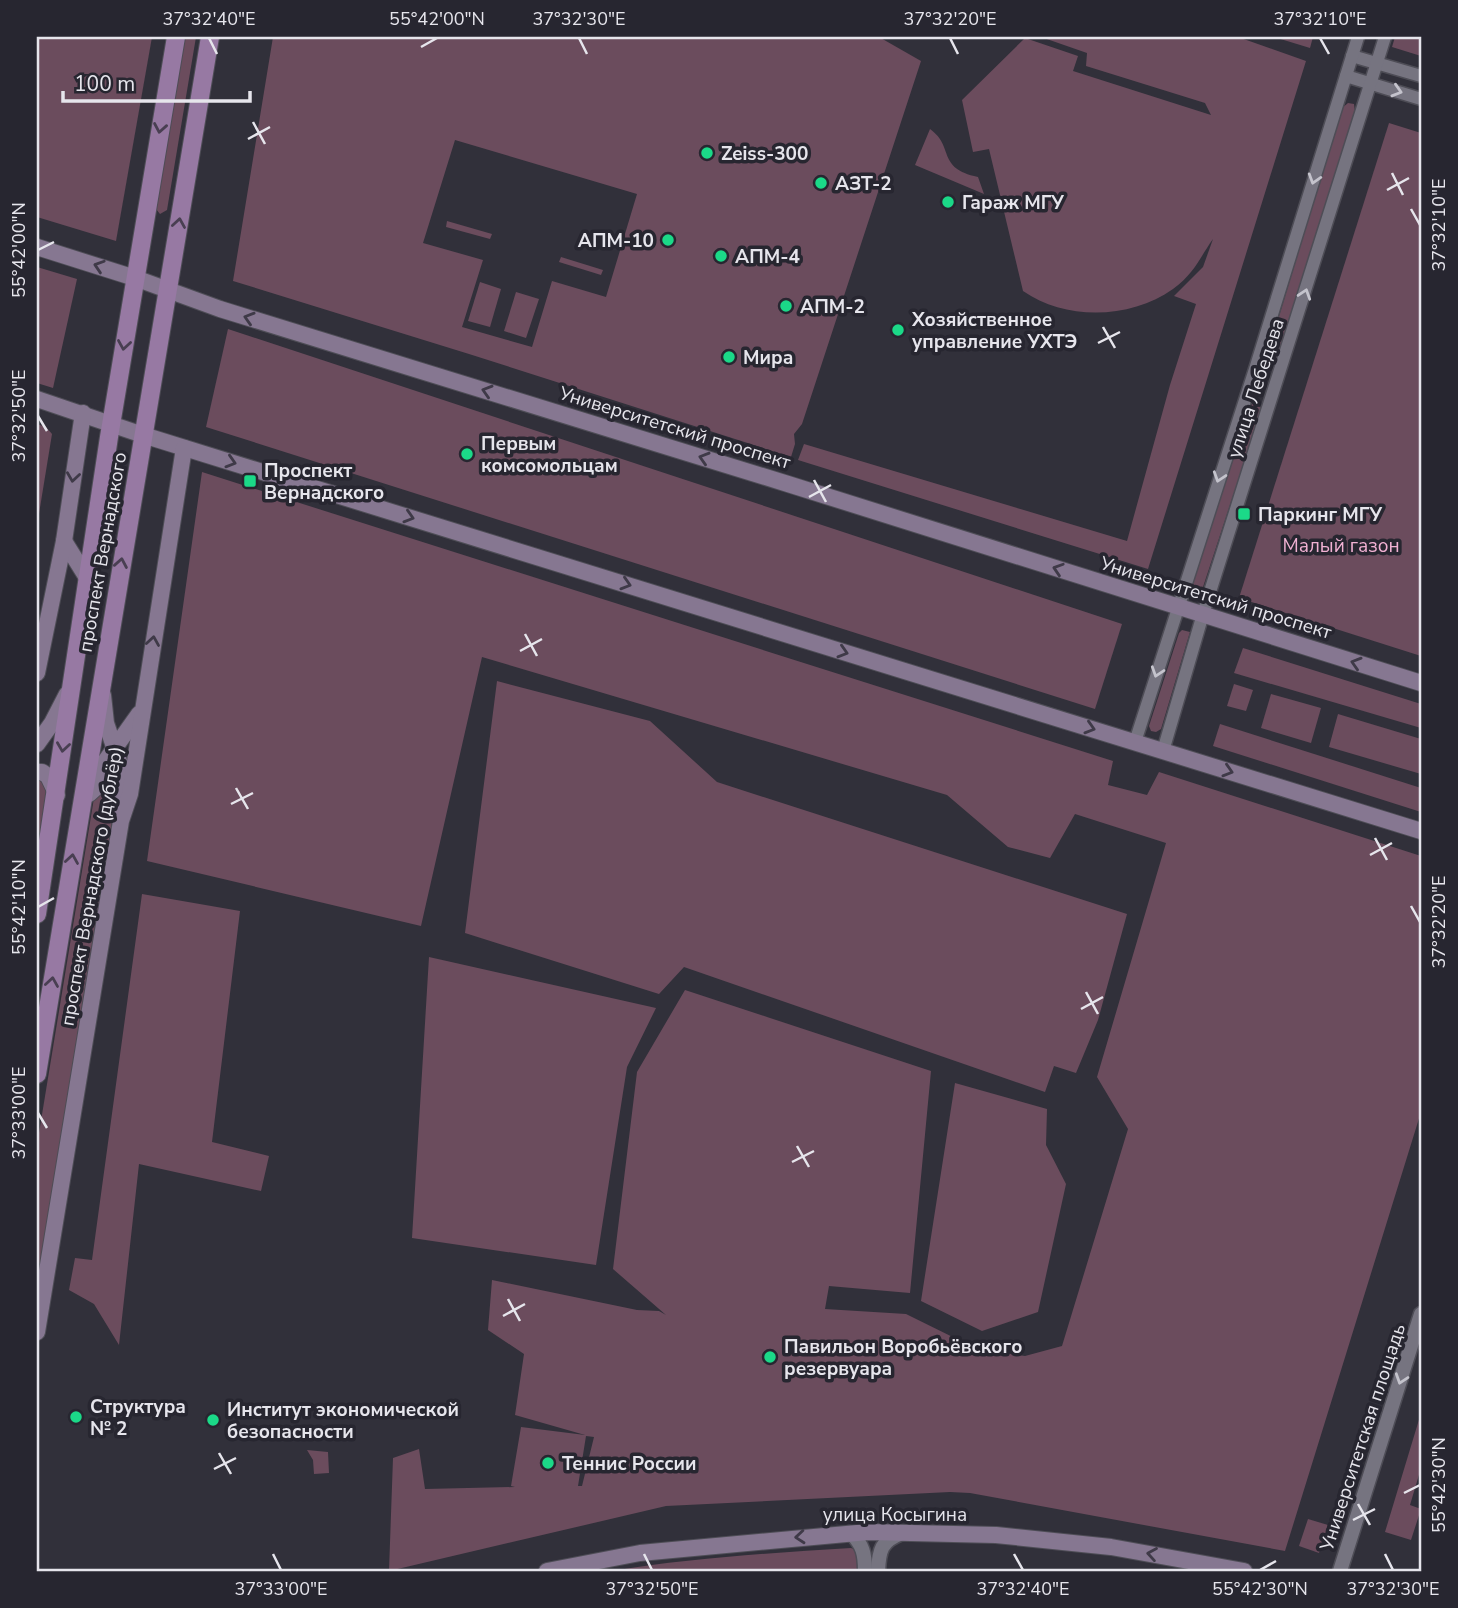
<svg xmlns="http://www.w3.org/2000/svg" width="1458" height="1608" font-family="'Nunito Sans',sans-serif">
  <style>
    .green { fill: #6b4c5d; fill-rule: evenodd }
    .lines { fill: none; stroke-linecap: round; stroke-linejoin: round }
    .minor-casing { stroke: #4e4d56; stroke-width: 15 }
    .tertiary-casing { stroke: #4e4d56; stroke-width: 17 }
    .secondary-casing { stroke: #4e4d56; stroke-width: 18 }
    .primary-casing { stroke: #4e4d56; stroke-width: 20 }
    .minor { stroke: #767480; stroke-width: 12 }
    .tertiary { stroke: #767480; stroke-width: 14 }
    .secondary { stroke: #867791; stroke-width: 16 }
    .primary { stroke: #9779a3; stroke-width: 18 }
    .oneway { stroke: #c4c3cc }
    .oneway2 { stroke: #493f52 }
    .oneway3 { stroke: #3f3a48 }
    .ticks { fill: none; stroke: #e6e5ec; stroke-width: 2.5 }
    .poi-dot { fill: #1bd988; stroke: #272630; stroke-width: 2.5 }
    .labels { text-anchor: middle; stroke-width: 7; stroke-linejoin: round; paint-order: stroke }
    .poi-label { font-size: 19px; font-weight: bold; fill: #e6e5ec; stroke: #272630; text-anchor: start }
    .street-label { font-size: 19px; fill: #e6e5ec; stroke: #272630 }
    .park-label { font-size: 19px; fill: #f1b1d3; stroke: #272630 }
    .neatline { fill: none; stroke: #e6e5ec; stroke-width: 2.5 }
    .ticks-label { font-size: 18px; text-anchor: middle; fill: #e6e5ec }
  </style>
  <rect width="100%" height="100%" fill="#31303a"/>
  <g class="green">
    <polygon points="37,37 152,37 116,241 37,217"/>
    <polygon points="185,37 196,37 167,210 160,214 156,209"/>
    <path d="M273,37h606l42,24 -119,363 -8,10 1,10 -4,13 -322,-103 -236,-73zM455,140l182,54 -31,103 -54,-16 -20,66 -70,-20 21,-67 -60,-17z"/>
    <path d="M1041,37h197l68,24 -158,508 -350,-109 6,-16 323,97 43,-156 26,-81 -22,-8 29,-29 10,-28c-13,18 -18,34 -40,50 -42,30 -107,32 -150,2l-34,-142 -16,3 -11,-52 63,-62 53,18 -5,15 138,44 -6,-12 -119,-37 1,-13z"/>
    <polygon points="1274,37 1313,37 1310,48"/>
    <polygon points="1395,37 1421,37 1421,56 1392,47"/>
    <polygon points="1348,103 1354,104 1355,112 1278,362 1266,359 1342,108"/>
    <polygon points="1389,123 1421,133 1421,656 1239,598"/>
    <path d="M930,129c25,18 6,39 48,48l6,17 -69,-29z"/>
    <polygon points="447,221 492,234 490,239 446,227"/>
    <polygon points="561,257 603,270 601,275 559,262"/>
    <polygon points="37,267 77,279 53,388 37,383"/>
    <polygon points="480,282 501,289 490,327 468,321"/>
    <polygon points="516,292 539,299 526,338 504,331"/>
    <polygon points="228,329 1122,624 1095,709 206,427"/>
    <polygon points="1252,404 1262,408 1203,587 1192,587 1191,583"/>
    <polygon points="37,424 46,427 52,434 37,526"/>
    <path d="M202,472l911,289 -5,24 39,10 12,-23 262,84v256l-136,439 -315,-58 -20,-1 -284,14 -277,65 4,-113 26,-9 6,40 90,-2 -4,-1 10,-59 64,8 -70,-20 9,-61 -36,-24 4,-50 145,30 22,1 7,4 -53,-46 24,-197 48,-82 246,81 -21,222 -81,-7 -4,23 81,5 71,35 48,7 37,-10 66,-217 -31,-52 69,-234 -91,-29 -25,44 -42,-11 -61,-52 -465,-138 -61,269 -274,-65zM586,1436l8,1 -12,49h-4z"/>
    <polygon points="1182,630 1190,632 1161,729 1156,732 1151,731 1149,726 1179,633"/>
    <polygon points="1243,648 1421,704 1421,728 1234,673"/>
    <polygon points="497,681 650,721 717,782 1127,914 1098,1020 1076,1073 1054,1066 1045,1092 684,967 659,994 465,933"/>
    <polygon points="1234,684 1253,690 1246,711 1227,706"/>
    <polygon points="1271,694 1321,708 1311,743 1261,728"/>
    <polygon points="1338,714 1421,739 1421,774 1329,747"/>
    <polygon points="1220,724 1421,788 1421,812 1213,746"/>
    <polygon points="37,779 40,779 49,787 37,873"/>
    <polygon points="106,790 113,796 114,809 37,1284 37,1145 94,798 96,793"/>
    <polygon points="142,894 240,911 212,1142 269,1156 261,1191 139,1164 119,1345 94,1304 69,1290 75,1258 92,1260"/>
    <polygon points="429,957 656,1008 627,1067 596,1265 412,1238"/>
    <polygon points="955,1083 1047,1109 1046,1145 1066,1184 1038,1312 982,1331 921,1301"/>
    <polygon points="1421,1413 1421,1468 1410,1505 1421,1509 1411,1540 1385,1532"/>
    <polygon points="307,1450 328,1452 329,1473 314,1474 313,1460"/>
    <polygon points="1308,1519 1328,1525 1319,1553 1299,1546"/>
    <path d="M851,1548l5,2 5,21h-249c79,-13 159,-18 239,-23z"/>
  </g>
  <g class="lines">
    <defs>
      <g id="minor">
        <polyline points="1352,56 1421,76"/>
        <polyline points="1346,76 1421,99"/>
        <polyline points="1135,742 1256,366 1358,37"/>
        <polyline points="1163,751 1203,614 1385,37"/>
      </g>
      <g id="tertiary">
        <path d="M851,1533c12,12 14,21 14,38"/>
        <path d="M878,1571c1,-21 3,-30 24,-38"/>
        <polyline points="1340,1571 1421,1314"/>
      </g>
      <g id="secondary">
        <polyline points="37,247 135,278 220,309 788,484 1421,683"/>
        <polyline points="37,399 143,435 1421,831"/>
        <polyline points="64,541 89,581"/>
        <polyline points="37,673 64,541 83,413"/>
        <polyline points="103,695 106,723 128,788"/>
        <polyline points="37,744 52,723 67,694"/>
        <polyline points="37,772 42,772 48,776 57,795"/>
        <polyline points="86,794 99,770 139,714"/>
        <path d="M89,794l11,-10c18,-1 22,13 22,29"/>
        <polyline points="37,1332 121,821 130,794 184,448"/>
        <polyline points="547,1571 640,1553 868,1532 996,1535 1111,1547 1244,1571"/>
      </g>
      <g id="primary">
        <polyline points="37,914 109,437 176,37"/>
        <polyline points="37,1074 210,37"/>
      </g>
    </defs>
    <use href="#minor" class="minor-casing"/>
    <use href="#tertiary" class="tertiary-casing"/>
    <use href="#secondary" class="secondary-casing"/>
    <use href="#primary" class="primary-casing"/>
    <use href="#minor" class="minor"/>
    <use href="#tertiary" class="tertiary"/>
    <use href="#secondary" class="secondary"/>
    <use href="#primary" class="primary"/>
  </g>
  <defs><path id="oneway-chevron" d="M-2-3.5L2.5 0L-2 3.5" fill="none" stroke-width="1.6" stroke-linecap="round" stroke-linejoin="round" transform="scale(1.75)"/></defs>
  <g class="oneway">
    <use href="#oneway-chevron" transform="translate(1397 91) rotate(17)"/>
    <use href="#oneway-chevron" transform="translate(1314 179) rotate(107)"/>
    <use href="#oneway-chevron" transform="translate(1305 294) rotate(-72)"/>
    <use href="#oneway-chevron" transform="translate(1219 477) rotate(108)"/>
    <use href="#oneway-chevron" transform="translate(1157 672) rotate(108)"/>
    <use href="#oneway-chevron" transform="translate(1401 1379) rotate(108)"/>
  </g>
  <g class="oneway2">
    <use href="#oneway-chevron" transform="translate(160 128) rotate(100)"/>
    <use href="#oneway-chevron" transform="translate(179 223) rotate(-81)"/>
    <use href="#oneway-chevron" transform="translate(124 345) rotate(99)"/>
    <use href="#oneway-chevron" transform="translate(121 563) rotate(-80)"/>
    <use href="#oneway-chevron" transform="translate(63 747) rotate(98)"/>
    <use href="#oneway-chevron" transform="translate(72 859) rotate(-81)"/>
    <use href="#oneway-chevron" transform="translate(52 982) rotate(-81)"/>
  </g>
  <g class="oneway3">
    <use href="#oneway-chevron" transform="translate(99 266) rotate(-162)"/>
    <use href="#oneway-chevron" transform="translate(249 318) rotate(-163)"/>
    <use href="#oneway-chevron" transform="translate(487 391) rotate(-163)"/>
    <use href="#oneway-chevron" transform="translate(704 458) rotate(-163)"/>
    <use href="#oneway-chevron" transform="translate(231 462) rotate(17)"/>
    <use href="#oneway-chevron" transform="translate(73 477) rotate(98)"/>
    <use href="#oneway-chevron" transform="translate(409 517) rotate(17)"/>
    <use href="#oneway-chevron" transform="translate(1058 569) rotate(-162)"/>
    <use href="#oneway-chevron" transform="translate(626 584) rotate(17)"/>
    <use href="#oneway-chevron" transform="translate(153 641) rotate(-81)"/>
    <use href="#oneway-chevron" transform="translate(843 652) rotate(17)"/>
    <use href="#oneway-chevron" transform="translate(1356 663) rotate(-163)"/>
    <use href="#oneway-chevron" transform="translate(1090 728) rotate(17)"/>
    <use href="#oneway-chevron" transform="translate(1228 771) rotate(17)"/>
    <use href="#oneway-chevron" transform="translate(800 1537) rotate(175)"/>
    <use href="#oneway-chevron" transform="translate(1152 1554) rotate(-170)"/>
  </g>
  <path class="ticks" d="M209,38l8,16M579,38l8,16M950,38l8,16M1320,38l9,16M421,47l16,-9M253,122l12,22M248,139l22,-12M1392,173l11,22M1387,190l22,-12M1411,209l9,16M38,250l16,-8M1103,327l12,21M1098,343l22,-11M38,416l9,15M814,480l12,22M809,497l22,-12M525,634l12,22M520,651l22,-12M236,788l12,21M231,804l22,-11M1375,838l12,22M1370,855l22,-12M1411,906l9,16M38,907l16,-9M1086,992l12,22M1081,1009l22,-12M38,1113l9,15M797,1146l12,21M792,1162l22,-11M508,1299l12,22M503,1316l22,-12M219,1453l12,21M214,1469l22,-11M1404,1493l16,-8M1358,1504l12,21M1353,1520l22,-11M273,1554l8,16M644,1554l8,16M1014,1554l9,16M1385,1554l8,16M1260,1570l16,-9"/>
  <g class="poi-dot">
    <circle cx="707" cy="153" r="7"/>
    <circle cx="821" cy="183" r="7"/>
    <circle cx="948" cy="202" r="7"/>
    <circle cx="668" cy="240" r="7"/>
    <circle cx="721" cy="256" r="7"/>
    <circle cx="786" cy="306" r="7"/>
    <circle cx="898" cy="330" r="7"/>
    <circle cx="729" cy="357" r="7"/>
    <circle cx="467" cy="454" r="7"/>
    <rect x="243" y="474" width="14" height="14" rx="3.5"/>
    <rect x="1237" y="507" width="14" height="14" rx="3.5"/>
    <circle cx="770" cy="1357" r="7"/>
    <circle cx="76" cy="1417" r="7"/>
    <circle cx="213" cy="1420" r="7"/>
    <circle cx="548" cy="1463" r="7"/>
  </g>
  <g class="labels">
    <g class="poi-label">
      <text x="721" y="160">Zeiss-300</text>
      <text x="835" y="190">АЗТ-2</text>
      <text x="962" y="209">Гараж МГУ</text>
      <text x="654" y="247" text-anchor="end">АПМ-10</text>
      <text x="735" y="263">АПМ-4</text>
      <text x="800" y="313">АПМ-2</text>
      <text x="912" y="326">Хозяйственное<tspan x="912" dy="22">управление УХТЭ</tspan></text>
      <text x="743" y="364">Мира</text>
      <text x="481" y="450">Первым<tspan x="481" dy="22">комсомольцам</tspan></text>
      <text x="264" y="477">Проспект<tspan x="264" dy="22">Вернадского</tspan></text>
      <text x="1258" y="521">Паркинг МГУ</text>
      <text x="784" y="1353">Павильон Воробьёвского<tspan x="784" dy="22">резервуара</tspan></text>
      <text x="90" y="1413">Структура<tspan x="90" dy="22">№ 2</tspan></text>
      <text x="227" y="1416">Институт экономической<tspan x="227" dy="22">безопасности</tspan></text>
      <text x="562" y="1470">Теннис России</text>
    </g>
    <g class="street-label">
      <text transform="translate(1255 388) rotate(-72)" y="7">улица Лебедева</text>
      <text transform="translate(675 427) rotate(17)" y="7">Университетский проспект</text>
      <text transform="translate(102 552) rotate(-80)" y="7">проспект Вернадского</text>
      <text transform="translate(1216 597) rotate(17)" y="7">Университетский проспект</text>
      <text transform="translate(91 886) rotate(-80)" y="7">проспект Вернадского (дублёр)</text>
      <text transform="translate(1362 1437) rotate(-72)" y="7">Университетская площадь</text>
      <text x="895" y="1521">улица Косыгина</text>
    </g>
    <g class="park-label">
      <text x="1341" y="552">Малый газон</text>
    </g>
  </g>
  <rect width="1458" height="1608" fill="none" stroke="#272630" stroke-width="77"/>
  <path d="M63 91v10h187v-10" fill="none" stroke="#e6e5ec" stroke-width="3.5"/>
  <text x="74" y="91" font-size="21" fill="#e6e5ec" stroke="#272630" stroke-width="5" paint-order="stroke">100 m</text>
  <rect x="38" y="38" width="1382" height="1532" class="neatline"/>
  <g class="ticks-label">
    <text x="209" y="25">37°32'40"E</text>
    <text x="437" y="25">55°42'00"N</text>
    <text x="579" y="25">37°32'30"E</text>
    <text x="950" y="25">37°32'20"E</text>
    <text x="1320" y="25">37°32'10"E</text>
    <text transform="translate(1439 225) rotate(-90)" y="6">37°32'10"E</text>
    <text transform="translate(19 250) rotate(-90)" y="6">55°42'00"N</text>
    <text transform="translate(19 416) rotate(-90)" y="6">37°32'50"E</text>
    <text transform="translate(19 907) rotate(-90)" y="6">55°42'10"N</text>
    <text transform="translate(1439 922) rotate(-90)" y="6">37°32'20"E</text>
    <text transform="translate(19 1113) rotate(-90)" y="6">37°33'00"E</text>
    <text transform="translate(1439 1485) rotate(-90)" y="6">55°42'30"N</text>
    <text x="281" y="1595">37°33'00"E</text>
    <text x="652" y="1595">37°32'50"E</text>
    <text x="1023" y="1595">37°32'40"E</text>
    <text x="1260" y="1595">55°42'30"N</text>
    <text x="1393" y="1595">37°32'30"E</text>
  </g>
</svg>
